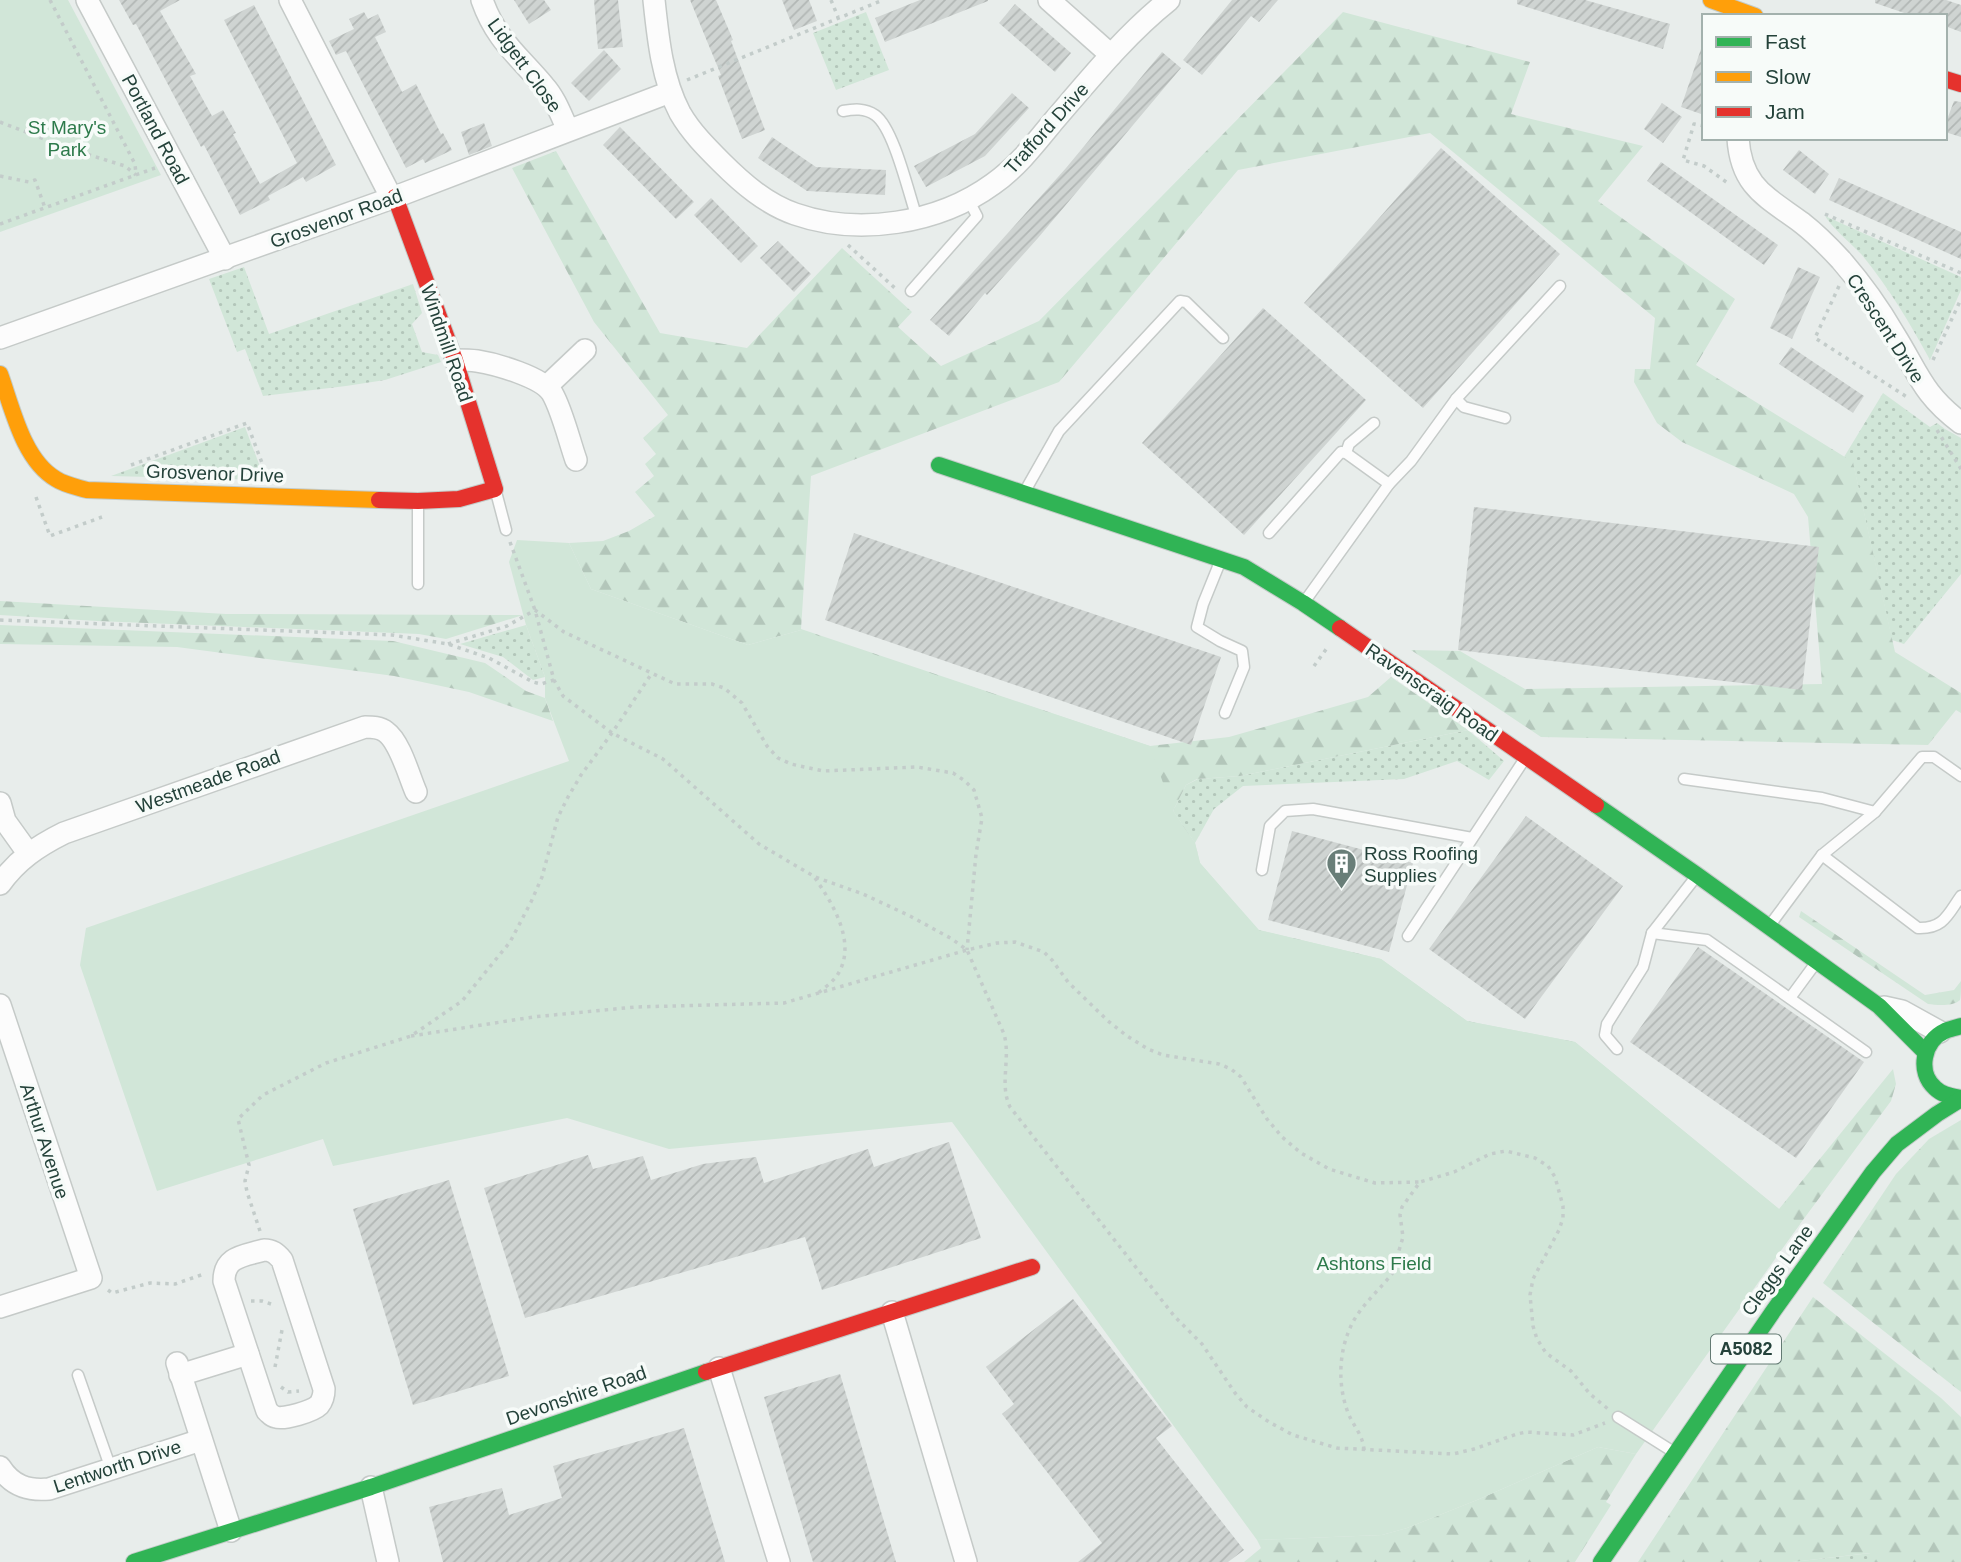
<svg xmlns="http://www.w3.org/2000/svg" width="1961" height="1562" font-family="Helvetica,sans-serif">
  <style>
    .grass { fill: url(#grass-dots) }
    .forest { fill: url(#forest-firs) }
    .park { fill: #d1e6d8 }
    .building { fill: url(#building-hatch) }
    .lines { fill: none; stroke-linecap: round; stroke-linejoin: round }
    .lane-casing { stroke: #c5cac8; stroke-width: 13 }
    .street-casing { stroke: #c5cac8; stroke-width: 24 }
    .fast-casing { stroke: #c3cbc8; stroke-width: 18 }
    .slow-casing { stroke: #c3cbc8; stroke-width: 18 }
    .jam-casing { stroke: #c3cbc8; stroke-width: 18 }
    .path { stroke: #c3ccca; stroke-width: 3.5; stroke-dasharray: 3.5 5; stroke-linecap: butt }
    .lane { stroke: #fcfcfc; stroke-width: 10 }
    .street { stroke: #fcfcfc; stroke-width: 21 }
    .fast { stroke: #30b455; stroke-width: 16 }
    .slow { stroke: #ff9f0a; stroke-width: 16 }
    .jam { stroke: #e5322d; stroke-width: 16 }
    .labels { text-anchor: middle; stroke-width: 7; stroke-linejoin: round; paint-order: stroke }
    .shield { fill: #f7fbf9; stroke: #637a73; stroke-width: 2 }
    .shield-label { font-size: 18px; font-weight: bold; fill: #24423a }
    .street-label { font-size: 19px; fill: #24423a; stroke: #f7fbf9 }
    .park-label { font-size: 19px; fill: #2d7a4b; stroke: #f7fbf9 }
    .poi-label { font-size: 19px; fill: #24423a; stroke: #f7fbf9; text-anchor: start }
  </style>
  <defs>
    <pattern id="grass-dots" width="8" height="8" patternUnits="userSpaceOnUse" patternTransform="scale(1.75)"><rect width="8" height="8" fill="#d1e6d8"/><path d="M2 2h.1M6 6h.1" fill="none" stroke="#b3c6ba" stroke-width="1.8" stroke-linecap="round"/></pattern>
    <pattern id="forest-firs" width="22" height="20" patternUnits="userSpaceOnUse" patternTransform="scale(1.75)"><rect width="22" height="20" fill="#d1e6d8"/><path d="M5 1l3.5 6h-7zM16 11l3.5 6h-7z" fill="#b3c6ba"/></pattern>
    <pattern id="building-hatch" width="6" height="6" patternUnits="userSpaceOnUse" patternTransform="scale(1.75)"><rect width="6" height="6" fill="#cfd4d2"/><path d="M-1 1l2-2M0 6l6-6M5 7l2-2" fill="none" stroke="#b2b7b5"/></pattern>
  </defs>
  <rect width="100%" height="100%" fill="#e8edeb"/>
  <g class="grass">
    <polygon points="866,12 889,70 836,90 813,33"/>
    <path d="M1825,216l136,61v13l-31,70c-20,-37 -41,-72 -68,-105 -12,-13 -28,-25 -37,-39z"/>
    <polygon points="244,267 269,334 413,284 422,313 412,324 422,352 438,355 441,362 385,380 346,386 263,396 245,349 237,352 209,279"/>
    <polygon points="1883,393 1930,427 1937,423 1945,429 1961,438 1961,574 1904,644 1892,640 1853,463 1844,457"/>
    <polygon points="245,427 265,480 111,476"/>
    <polygon points="526,625 545,677 533,680 503,657 460,644"/>
    <polygon points="1468,730 1504,761 1489,780 1457,761 1404,779 1243,786 1214,809 1195,843 1173,811 1186,785 1198,779 1240,776"/>
    <polygon points="1871,1553 1870,1562 1792,1562"/>
  </g>
  <g class="forest">
    <polygon points="1343,12 1530,62 1511,114 1643,146 1598,201 1735,299 1696,365 1853,462 1895,652 1961,693 1961,713 1956,710 1928,745 1541,737 1411,650 1460,651 1525,689 1822,684 1808,517 1794,494 1682,442 1657,423 1634,382 1635,369 1650,369 1655,318 1430,133 1238,170 1059,382 811,476 801,629 1150,746 1229,737 1368,697 1391,677 1468,730 1240,776 1197,779 1186,785 1173,811 1195,843 1200,863 1259,930 1381,959 1467,1021 1575,1042 1779,1209 1893,1069 1896,1084 1891,1101 1780,1251 1025,859 801,630 748,645 591,589 569,543 603,541 629,531 655,516 635,492 654,476 645,464 656,454 643,438 668,415 594,322 512,168 556,151 660,333 747,348 842,248 912,312 898,327 941,366 1039,321"/>
    <polygon points="0,601 226,614 523,615 446,639 419,634 97,621 0,615"/>
    <polygon points="0,625 393,641 485,663 526,691 545,698 553,721 469,692 394,676 177,647 0,644"/>
    <path d="M1801,911l124,84 29,-5 7,-9c0,5 0,15 -1,19 -7,7 -24,5 -32,4l-129,-87z"/>
    <polygon points="1961,1120 1961,1392 1823,1283 1896,1174 1929,1139"/>
    <polygon points="1813,1297 1941,1398 1961,1417 1961,1562 1870,1562 1870,1553 1792,1562 1638,1562"/>
    <polygon points="1598,1447 1636,1454 1606,1502 1611,1505 1575,1562 1244,1562 1261,1548 1257,1540 1382,1535 1407,1528 1477,1500"/>
  </g>
  <g class="park">
    <polygon points="0,0 68,0 161,175 0,232"/>
    <polygon points="517,540 569,543 591,589 748,645 801,630 1150,746 1173,811 1195,843 1200,863 1258,930 1381,959 1467,1021 1575,1042 1779,1209 1800,1224 1636,1454 1598,1447 1477,1500 1407,1528 1382,1535 1257,1540 952,1122 669,1149 567,1118 333,1166 323,1139 157,1191 80,965 86,928 569,761 545,698 545,677 526,625 509,562"/>
  </g>
  <g class="building">
    <polygon points="119,0 180,0 160,11 196,74 190,76 212,116 223,110 236,133 233,134 260,184 297,163 224,20 254,5 336,165 306,182 303,177 268,196 270,200 240,215 204,145 201,147 136,24 133,25"/>
    <polygon points="514,0 544,0 551,10 529,24"/>
    <polygon points="594,0 618,0 623,47 598,49"/>
    <polygon points="690,0 716,0 733,40 731,41 765,130 742,139 718,76 721,75"/>
    <polygon points="782,0 809,0 817,21 794,30"/>
    <polygon points="920,0 988,0 988,1 885,42 875,18"/>
    <polygon points="1232,0 1278,0 1259,22 1251,16 1202,75 1183,60"/>
    <polygon points="1517,0 1585,0 1670,24 1663,49 1517,4"/>
    <polygon points="1875,0 1946,0 1961,5 1961,32 1945,26 1945,16 1913,16 1875,3"/>
    <polygon points="1015,4 1071,53 1055,72 999,23"/>
    <polygon points="364,12 368,19 378,14 386,32 375,37 402,92 416,84 441,134 443,133 452,150 425,163 423,159 406,168 346,51 336,55 329,41 354,29 349,19"/>
    <polygon points="1701,49 1704,50 1704,115 1681,107"/>
    <polygon points="604,50 621,69 589,101 571,83"/>
    <polygon points="1162,52 1181,68 1038,238 987,295 985,293 949,336 930,320 1066,168"/>
    <polygon points="1012,93 1029,108 985,156 926,187 914,166 975,134"/>
    <polygon points="1954,101 1961,102 1961,137 1945,132 1945,125"/>
    <polygon points="1662,103 1682,117 1663,143 1644,129"/>
    <polygon points="484,123 492,146 469,155 461,132"/>
    <polygon points="620,127 694,202 676,219 603,145"/>
    <polygon points="772,137 816,167 886,170 885,195 807,191 758,158"/>
    <polygon points="1441,148 1560,254 1423,408 1304,303"/>
    <polygon points="1799,150 1829,174 1815,194 1783,170"/>
    <polygon points="1661,162 1778,245 1764,265 1647,181"/>
    <polygon points="1839,178 1961,232 1961,259 1829,200"/>
    <polygon points="711,198 758,246 741,263 694,215"/>
    <polygon points="778,241 811,274 794,292 760,258"/>
    <polygon points="1798,267 1820,277 1792,339 1770,328"/>
    <polygon points="1263,308 1366,400 1244,535 1142,443"/>
    <polygon points="1791,347 1864,396 1853,413 1779,364"/>
    <polygon points="1474,507 1819,547 1802,690 1458,650"/>
    <polygon points="854,533 1221,657 1191,745 825,620"/>
    <polygon points="1526,816 1623,886 1525,1019 1429,949"/>
    <polygon points="1292,831 1413,863 1389,952 1268,920"/>
    <polygon points="1698,947 1864,1062 1796,1158 1630,1042"/>
    <polygon points="949,1142 981,1238 822,1290 805,1237 525,1318 484,1188 588,1155 593,1169 643,1156 651,1180 703,1164 756,1157 764,1183 868,1149 874,1167"/>
    <polygon points="449,1180 509,1376 413,1405 353,1209"/>
    <polygon points="1073,1299 1172,1426 1156,1438 1244,1550 1228,1562 1078,1562 1102,1543 1002,1414 1014,1404 986,1367"/>
    <polygon points="840,1374 896,1562 813,1562 764,1397"/>
    <polygon points="684,1428 725,1562 443,1562 429,1507 502,1488 509,1515 562,1498 553,1466"/>
  </g>
  <g class="lines">
    <defs>
      <g id="lane">
        <path d="M843,111c11,-2 22,-3 32,4 19,13 34,80 42,103"/>
        <polyline points="911,291 977,216 968,199"/>
        <polyline points="1456,399 1464,407 1505,418"/>
        <polyline points="1346,453 1349,444 1374,423"/>
        <polyline points="1025,491 1059,431 1180,301 1186,302 1223,338"/>
        <polyline points="496,492 506,530"/>
        <polyline points="418,503 418,584"/>
        <polyline points="1269,533 1341,452 1346,453 1389,484"/>
        <polyline points="1220,562 1203,604 1197,627 1220,641 1242,651 1244,667 1225,713"/>
        <polyline points="1305,601 1389,484 1411,461 1456,399 1560,286"/>
        <polyline points="1684,779 1822,798 1875,812"/>
        <path d="M1822,855l96,73c26,1 30,-14 43,-32"/>
        <polyline points="1262,870 1270,826 1285,811 1313,809 1472,838"/>
        <polyline points="1770,925 1822,855 1875,812 1922,757 1934,757 1961,776"/>
        <polyline points="1652,933 1707,940 1866,1052"/>
        <polyline points="1408,936 1524,760"/>
        <polyline points="1790,998 1815,964"/>
        <polyline points="1617,1049 1605,1035 1607,1024 1643,967 1652,933 1695,878"/>
        <polyline points="78,1375 111,1469"/>
        <polyline points="1618,1417 1672,1451"/>
      </g>
      <g id="street">
        <polyline points="87,0 225,259"/>
        <polyline points="290,0 392,199"/>
        <path d="M482,0c14,40 36,55 62,86 11,12 17,29 24,44"/>
        <path d="M654,0c4,38 8,79 26,113 11,19 26,34 41,49 21,21 45,42 74,52 63,22 143,10 198,-30 23,-16 41,-39 59,-61 37,-43 73,-88 117,-123"/>
        <polyline points="1049,0 1111,55"/>
        <path d="M1738,138c3,49 29,59 64,85 14,11 27,24 39,37 20,23 38,48 53,74 24,38 28,60 67,89"/>
        <polyline points="0,338 395,197 670,92"/>
        <path d="M455,360c7,0 15,0 22,1 19,3 65,16 75,32 10,17 17,47 24,67"/>
        <polyline points="547,386 585,350"/>
        <polyline points="0,803 5,821 28,853"/>
        <path d="M0,884c17,-24 38,-38 64,-51l301,-106c7,0 15,0 21,5 14,10 23,44 30,60"/>
        <polyline points="0,1005 91,1278 0,1307"/>
        <polyline points="1884,1007 1902,1011 1940,1032"/>
        <path d="M264,1250c8,0 12,3 18,10l42,129c0,6 -1,11 -5,16 -6,6 -35,15 -43,12 -5,-1 -5,-3 -9,-6l-43,-130c0,-25 20,-25 40,-31z"/>
        <polyline points="892,1312 966,1562"/>
        <polyline points="177,1363 231,1531"/>
        <polyline points="719,1368 779,1562"/>
        <polyline points="180,1375 248,1354"/>
        <path d="M0,1467c12,19 28,24 49,22l152,-49"/>
        <polyline points="371,1487 388,1562"/>
      </g>
      <g id="fast">
        <polyline points="939,465 1244,567 1303,603 1340,628"/>
        <polyline points="1596,805 1697,875 1879,1006 1925,1052"/>
        <path d="M1961,1026c-5,2 -12,3 -16,5 -22,10 -28,41 -10,57 7,7 16,8 26,10"/>
        <polyline points="134,1562 371,1487 706,1372"/>
        <polyline points="1601,1562 1774,1310 1873,1172 1897,1144 1937,1114 1961,1099"/>
      </g>
      <g id="slow">
        <polyline points="1711,0 1755,16"/>
        <path d="M0,374c12,33 23,86 56,105 9,6 21,8 31,11l292,10"/>
      </g>
      <g id="jam">
        <polyline points="1945,79 1961,84"/>
        <polyline points="379,500 418,501 459,499 495,489 455,360 395,197"/>
        <polyline points="1340,628 1596,805"/>
        <polyline points="706,1372 1032,1267"/>
      </g>
    </defs>
    <use href="#lane" class="lane-casing"/>
    <use href="#street" class="street-casing"/>
    <use href="#fast" class="fast-casing"/>
    <use href="#slow" class="slow-casing"/>
    <use href="#jam" class="jam-casing"/>
    <g class="path">
      <polyline points="50,0 135,164 136,175"/>
      <polyline points="831,0 838,17"/>
      <polyline points="687,80 883,0"/>
      <polyline points="0,122 67,148 125,166 136,175"/>
      <polyline points="1704,126 1694,124 1683,160 1704,166 1729,184"/>
      <polyline points="0,176 29,182 35,180 45,208"/>
      <polyline points="1825,214 1961,273"/>
      <polyline points="0,224 155,168"/>
      <polyline points="848,245 897,290"/>
      <polyline points="1839,286 1815,338 1907,397"/>
      <polyline points="1933,360 1961,299"/>
      <polyline points="1937,430 1961,469"/>
      <polyline points="131,465 247,423 265,471"/>
      <polyline points="36,497 50,536 102,517"/>
      <path d="M510,542l25,68 19,70 9,16 49,37 51,26 96,85 56,33 48,17 47,22 42,23 15,11 37,84c7,25 -5,50 6,73l165,210 27,27 33,49 12,14 22,15 24,13 44,13 116,6 21,-5 43,-15 9,-2 47,3 32,-12"/>
      <polyline points="0,620 392,635 448,644 489,658 533,682 541,684 554,680"/>
      <polyline points="448,644 507,626 535,610 564,632 675,684 712,684 724,688 742,703 767,746 778,758 791,764 823,771 917,767 953,773 965,781 974,790 982,818 976,854 967,950"/>
      <polyline points="1314,666 1327,648"/>
      <path d="M815,878c18,26 42,65 23,96 -5,8 -14,14 -20,19"/>
      <polyline points="411,1036 533,1017 635,1007 784,1003 967,950 997,943 1015,942 1044,952 1052,960 1068,982 1108,1021 1127,1036 1148,1049 1163,1055 1219,1064 1231,1069 1241,1077 1267,1119 1282,1137 1301,1153 1329,1169 1375,1183 1420,1182"/>
      <polyline points="260,1231 247,1192 245,1181 249,1165 238,1119 263,1095 326,1063 411,1036 462,1001 510,942 531,902 542,877 558,817 568,797 581,775 612,733 652,673"/>
      <polyline points="108,1290 112,1293 150,1283 175,1284 204,1274"/>
      <polyline points="251,1301 262,1301 274,1305"/>
      <polyline points="275,1367 282,1330"/>
      <polyline points="281,1387 288,1392 299,1391"/>
      <path d="M1364,1450c-1,-16 -12,-25 -17,-40 -10,-29 -8,-63 7,-90 10,-17 26,-31 38,-46l11,-37 -3,-22 2,-8 18,-25 34,-10 36,-18 16,-3 29,7 13,8 7,11 8,29v12l-4,12 -26,49 -3,16 3,31 4,13 9,14 25,18 19,23 18,15"/>
    </g>
    <use href="#lane" class="lane"/>
    <use href="#street" class="street"/>
    <use href="#fast" class="fast"/>
    <use href="#slow" class="slow"/>
    <use href="#jam" class="jam"/>
  </g>
  <defs>
    <symbol id="building-pin" viewBox="-11 -11 22 30"><path d="M0 17L-7.5 6A9.5 9.5 0 1 1 7.5 6Z" fill="#697e78" stroke="#f7fbf9"/><path d="M-4-6H4V6H1V3H-1V6H-4ZM-2.5-4.3h1.7v1.8h-1.7ZM.8-4.3h1.7v1.8H.8ZM-2.5-1h1.7V.8h-1.7ZM.8-1h1.7V.8H.8Z" fill="#fff"/></symbol>
  </defs>
  <g fill-rule="evenodd">
    <use href="#building-pin" x="1324" y="846" width="35" height="47"/>
  </g>
  <g class="labels">
    <rect class="shield" x="1711" y="1334.5" width="70" height="29" rx="5"/>
    <g class="shield-label">
      <text x="1746" y="1355">A5082</text>
    </g>
    <g class="street-label">
      <text transform="translate(525 65) rotate(54)" y="7">Lidgett Close</text>
      <text transform="translate(1046 128) rotate(-48)" y="7">Trafford Drive</text>
      <text transform="translate(156 129) rotate(62)" y="7">Portland Road</text>
      <text transform="translate(336 218) rotate(-20)" y="7">Grosvenor Road</text>
      <text transform="translate(1886 328) rotate(57)" y="7">Crescent Drive</text>
      <text transform="translate(447 343) rotate(71)" y="7">Windmill Road</text>
      <text transform="translate(215 473) rotate(2)" y="7">Grosvenor Drive</text>
      <text transform="translate(1432 692) rotate(35)" y="7">Ravenscraig Road</text>
      <text transform="translate(208 781) rotate(-20)" y="7">Westmeade Road</text>
      <text transform="translate(45 1141) rotate(72)" y="7">Arthur Avenue</text>
      <text transform="translate(1777 1270) rotate(-54)" y="7">Cleggs Lane</text>
      <text transform="translate(576 1395) rotate(-19)" y="7">Devonshire Road</text>
      <text transform="translate(117 1466) rotate(-18)" y="7">Lentworth Drive</text>
    </g>
    <g class="park-label">
      <text x="67" y="134">St Mary's<tspan x="67" dy="22">Park</tspan></text>
      <text x="1374" y="1270">Ashtons Field</text>
    </g>
    <g class="poi-label">
      <text x="1364" y="860">Ross Roofing<tspan x="1364" dy="22">Supplies</tspan></text>
    </g>
  </g>
  <rect x="1702" y="14" width="245" height="126" fill="#f7fbf9" stroke="#a3b1ad" stroke-width="2"/>
  <rect x="1716" y="37" width="35" height="10" fill="#30b455" stroke="#a3b1ad" stroke-width="2"/>
  <text x="1765" y="49" font-size="21" fill="#24423a">Fast</text>
  <rect x="1716" y="72" width="35" height="10" fill="#ff9f0a" stroke="#a3b1ad" stroke-width="2"/>
  <text x="1765" y="84" font-size="21" fill="#24423a">Slow</text>
  <rect x="1716" y="107" width="35" height="10" fill="#e5322d" stroke="#a3b1ad" stroke-width="2"/>
  <text x="1765" y="119" font-size="21" fill="#24423a">Jam</text>
</svg>
